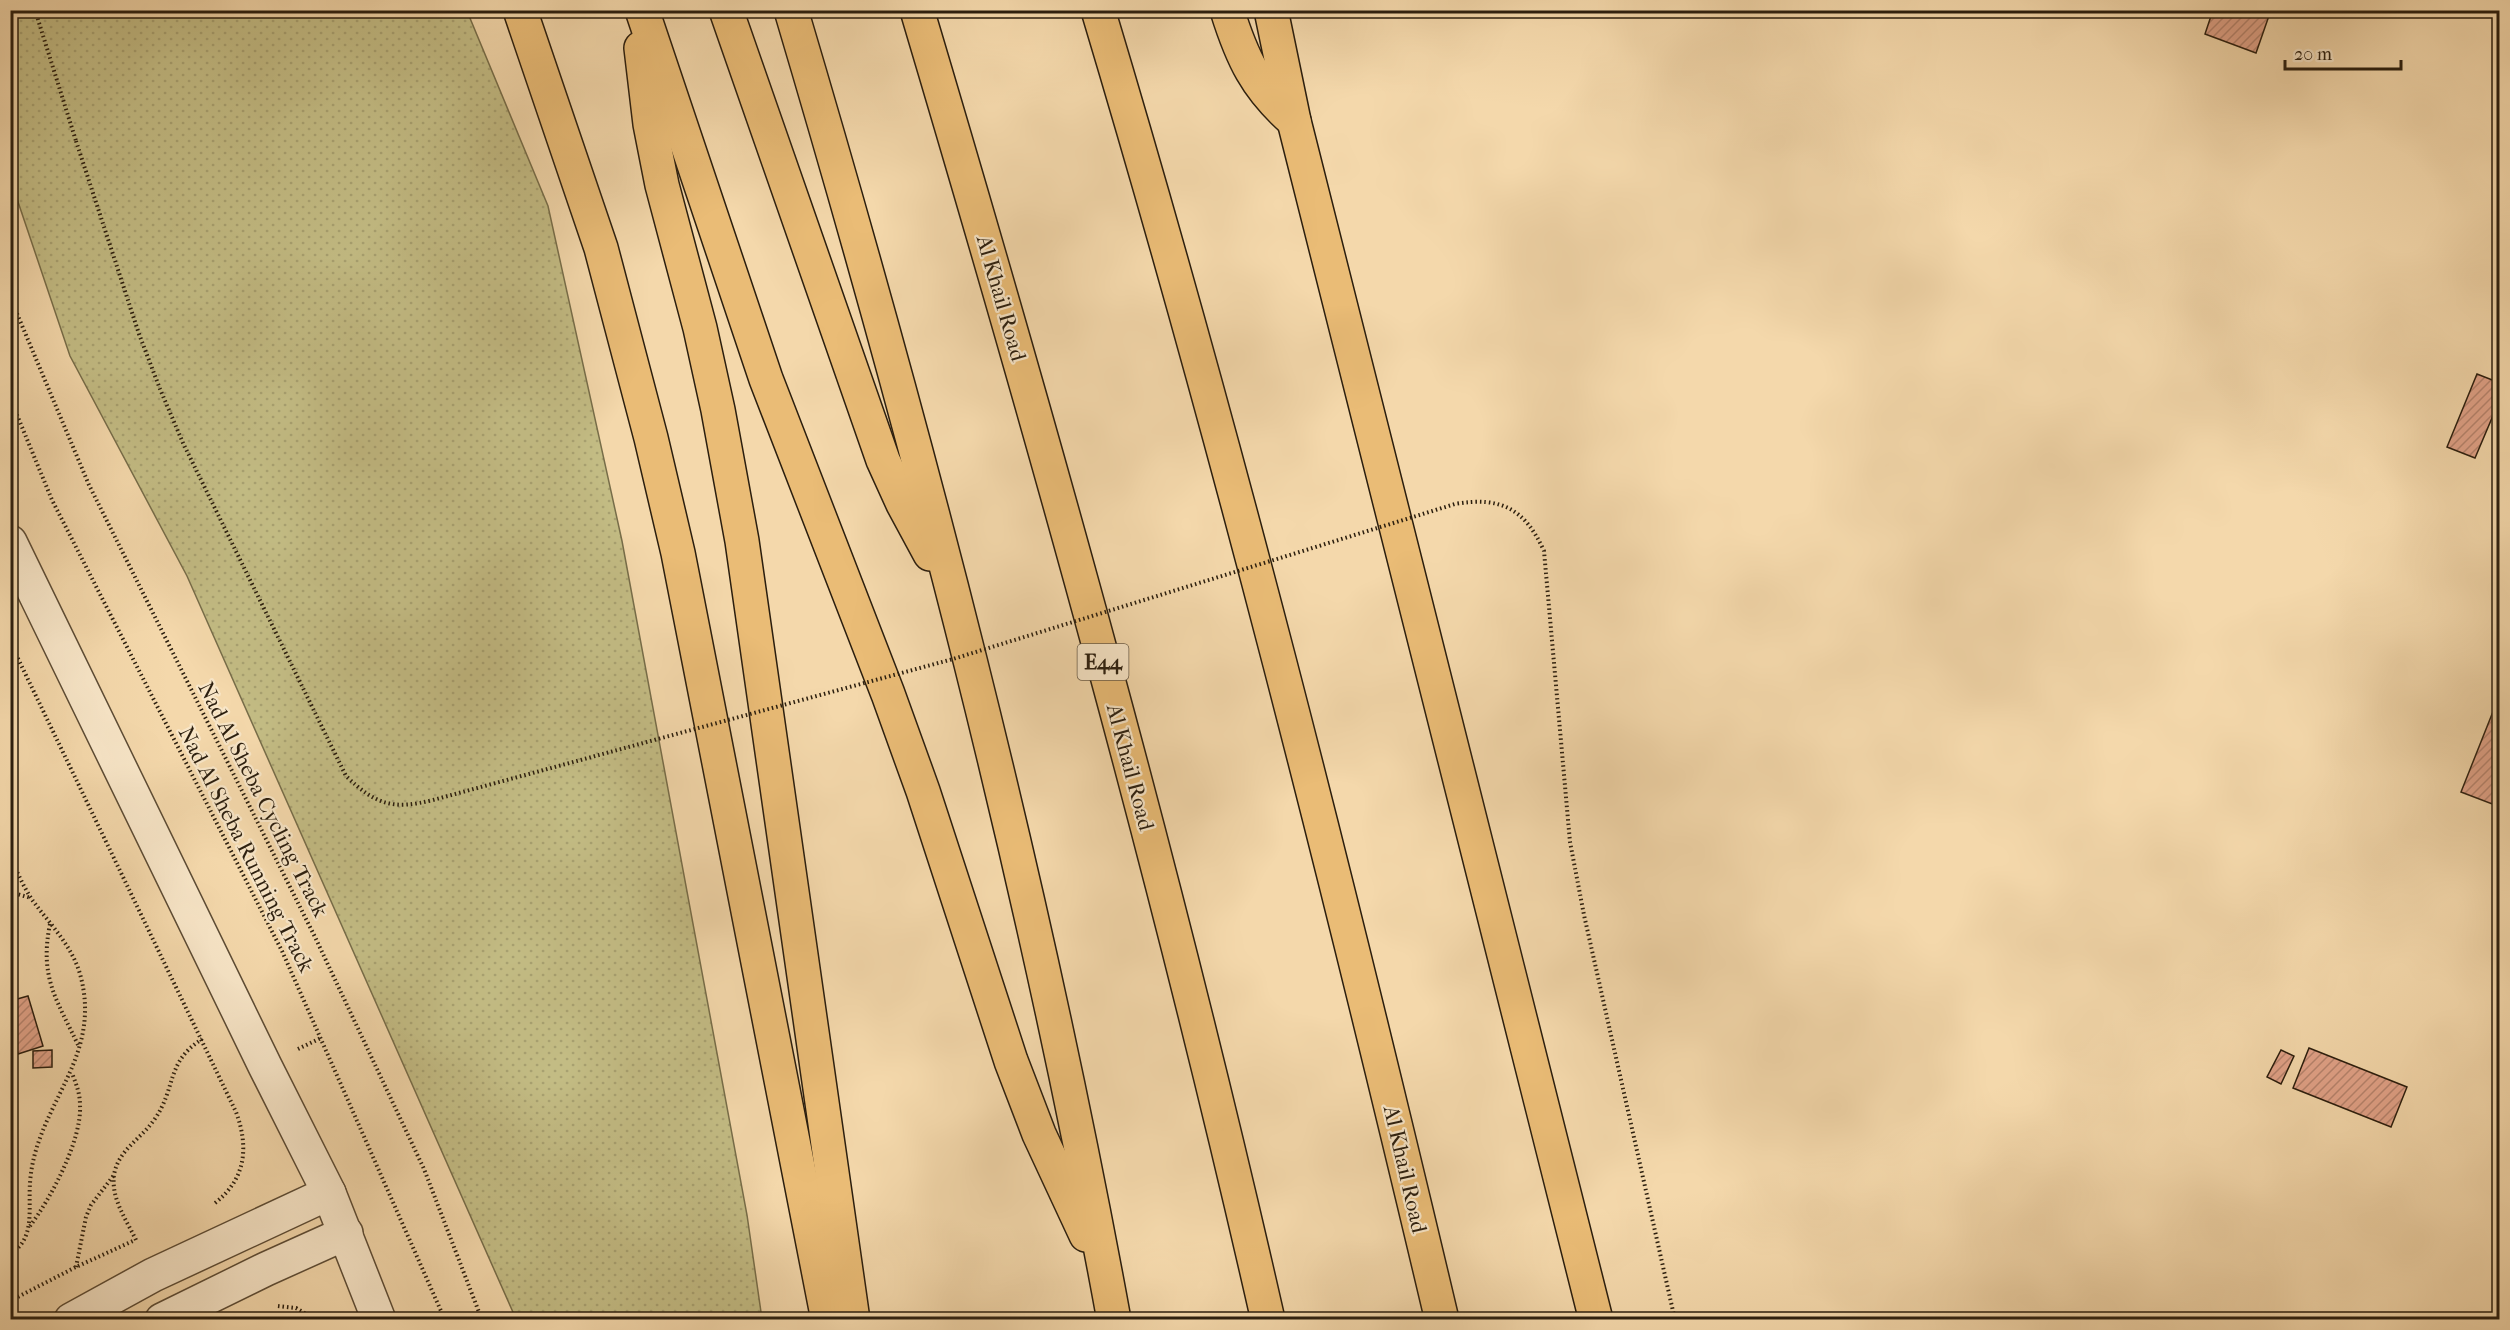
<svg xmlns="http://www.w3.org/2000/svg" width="2510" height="1330" font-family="'IM FELL French Canon',serif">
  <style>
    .park { fill: url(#park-dots); stroke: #776d49; stroke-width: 1.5 }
    .building { fill: url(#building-hatch); stroke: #2b1e0e; stroke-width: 1.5 }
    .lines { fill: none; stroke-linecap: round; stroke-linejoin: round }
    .minor-casing { stroke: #5d4c35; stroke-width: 36 }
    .motorway-casing { stroke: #2b1e0e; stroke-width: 36 }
    .path { stroke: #2b1e0e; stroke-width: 4; stroke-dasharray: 1.5 3; stroke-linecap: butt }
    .minor { stroke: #f8e6c8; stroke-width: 33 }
    .motorway { stroke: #eabc76; stroke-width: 33 }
    .path-bridge { stroke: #2b1e0e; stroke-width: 4; stroke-dasharray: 1.5 3; stroke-linecap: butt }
    .labels { text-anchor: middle; stroke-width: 4.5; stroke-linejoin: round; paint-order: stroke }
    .shield { fill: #f8e6c8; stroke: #685a46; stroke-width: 1.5 }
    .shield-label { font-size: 21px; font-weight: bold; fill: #2b1e0e }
    .street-label { font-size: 22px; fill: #2b1e0e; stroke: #f8e6c8 }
  </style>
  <defs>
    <pattern id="park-dots" width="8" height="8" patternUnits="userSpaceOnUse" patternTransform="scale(1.5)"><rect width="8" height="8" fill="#c3bc84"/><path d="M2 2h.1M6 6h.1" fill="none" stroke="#a8a171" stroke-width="1.8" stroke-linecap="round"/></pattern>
    <pattern id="building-hatch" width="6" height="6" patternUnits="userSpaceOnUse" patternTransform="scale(1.5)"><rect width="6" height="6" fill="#e2a389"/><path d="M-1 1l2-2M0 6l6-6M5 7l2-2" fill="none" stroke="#b7846e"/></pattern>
  </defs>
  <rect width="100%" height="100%" fill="#f4d8ab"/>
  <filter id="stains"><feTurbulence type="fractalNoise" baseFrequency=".00333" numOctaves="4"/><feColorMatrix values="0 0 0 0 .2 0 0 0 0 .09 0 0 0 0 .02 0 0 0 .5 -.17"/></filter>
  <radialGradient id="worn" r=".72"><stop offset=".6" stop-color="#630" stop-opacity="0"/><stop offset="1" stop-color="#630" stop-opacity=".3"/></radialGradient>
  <polygon class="park" points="10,11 467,11 548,206 622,541 747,1215 762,1319 516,1319 187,576 70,356 11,181"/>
  <g class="building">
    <polygon points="2213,10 2271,10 2256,53 2205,34"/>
    <polygon points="2477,374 2500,383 2500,399 2475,458 2447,447"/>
    <polygon points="2500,694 2500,807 2461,792"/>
    <polygon points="28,996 43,1046 18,1054 10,1030 10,1001"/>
    <polygon points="2309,1048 2407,1087 2391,1127 2293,1088"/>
    <polygon points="52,1050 52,1067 33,1068 33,1051"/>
    <polygon points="2281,1050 2294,1056 2281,1084 2267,1077"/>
  </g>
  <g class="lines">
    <defs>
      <g id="minor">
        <polyline points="10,542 265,1066 329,1193 379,1320"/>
        <polyline points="71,1320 153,1275 329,1193"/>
        <polyline points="162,1320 266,1269 346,1233"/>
      </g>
      <g id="motorway">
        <polyline points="520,10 601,248 651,438 678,553 828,1320"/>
        <polyline points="642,10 766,379 888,694 923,791 1011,1061 1039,1134 1086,1235"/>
        <polyline points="726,10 883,460 903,504 930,554"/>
        <path d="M791,10c128,431 242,867 323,1310"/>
        <path d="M917,10c129,433 251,869 351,1310"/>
        <path d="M1098,10c130,433 240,871 344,1310"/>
        <path d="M1227,10c15,48 29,78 67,111"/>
        <polyline points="1271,10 1294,121 1596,1320"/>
        <polyline points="641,48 650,124 662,185 700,328 718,410 742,541 853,1320"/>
      </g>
    </defs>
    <use href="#minor" class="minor-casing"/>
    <use href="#motorway" class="motorway-casing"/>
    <g class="path">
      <polyline points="35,10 76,141"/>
      <polyline points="10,297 89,485 315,937 424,1169 482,1320"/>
      <polyline points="10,398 52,500 282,951 445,1320"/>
      <path d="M10,642l226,470c13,35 10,67 -21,91"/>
      <path d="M10,856c7,16 14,32 23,45 17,23 39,45 47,73 24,85 -45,131 -50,209 -2,25 6,56 -20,71"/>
      <polyline points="10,892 31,898"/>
      <path d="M50,924c-11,54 7,76 29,123"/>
      <polyline points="298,1049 321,1038"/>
      <path d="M30,1226c21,-28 52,-86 50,-121 0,-12 -4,-21 -8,-32"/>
      <path d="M136,1240c-10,-21 -25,-41 -22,-65 4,-25 27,-36 40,-55 23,-32 11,-57 48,-81"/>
      <polyline points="76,1267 86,1217 91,1205 114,1175"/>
      <polyline points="10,1301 76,1267 135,1240"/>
      <polyline points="278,1306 296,1308 316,1320"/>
    </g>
    <use href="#minor" class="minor"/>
    <use href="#motorway" class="motorway"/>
    <path class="path-bridge" d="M76,141l63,193 21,55 23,54 163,333c30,29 47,34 87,24l520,-141 502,-155c46,-8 70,5 89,47l26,291 14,73 91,405"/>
  </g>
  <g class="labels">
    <rect class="shield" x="1077.5" y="644" width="51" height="36" rx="4.5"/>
    <g class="shield-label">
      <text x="1103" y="669">E44</text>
    </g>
    <g class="street-label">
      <text transform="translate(1002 298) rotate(74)" y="8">Al Khail Road</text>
      <text transform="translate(1131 767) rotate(75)" y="8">Al Khail Road</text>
      <text transform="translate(264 799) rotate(63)" y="8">Nad Al Sheba Cycling Track</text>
      <text transform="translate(247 849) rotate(63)" y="8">Nad Al Sheba Running Track</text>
      <text transform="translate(1406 1169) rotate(77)" y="8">Al Khail Road</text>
    </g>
  </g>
  <rect width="2510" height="1330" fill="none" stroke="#f4d8ab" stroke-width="36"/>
  <rect x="12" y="12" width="2486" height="1306" fill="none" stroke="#2b1e0e" stroke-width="3"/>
  <rect x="18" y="18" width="2474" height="1294" fill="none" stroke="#2b1e0e" stroke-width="1.5"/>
  <path d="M2285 60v9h116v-9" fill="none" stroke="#2b1e0e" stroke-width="3"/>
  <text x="2294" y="60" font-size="18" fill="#2b1e0e" stroke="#f8e6c8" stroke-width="4.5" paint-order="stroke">20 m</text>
  <rect width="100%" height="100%" filter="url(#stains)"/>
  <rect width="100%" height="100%" fill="url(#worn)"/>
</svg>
